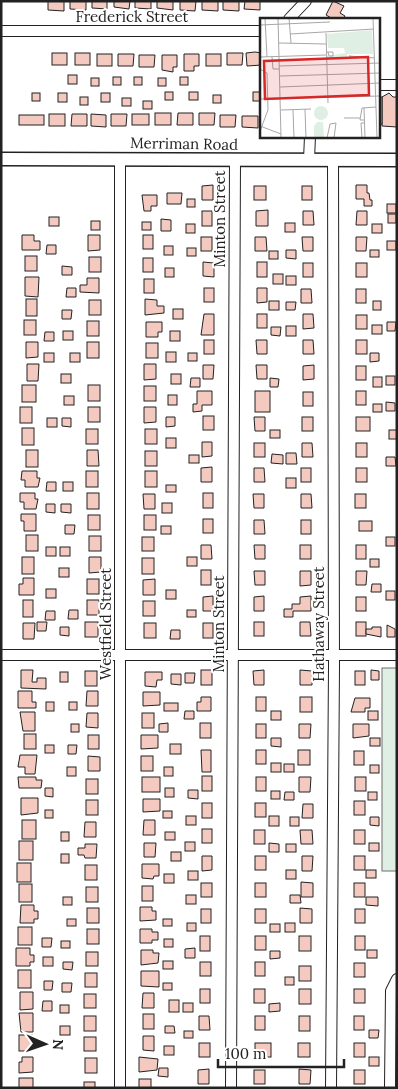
<svg xmlns="http://www.w3.org/2000/svg" width="398" height="1089" font-family="Lora,serif">
  <style>
    .green { fill: #e0efe3; stroke: #6f6f6f }
    .building { fill: #f3c9c0; stroke: #222 }
    .lines { fill: none; stroke-linecap: round; stroke-linejoin: round }
    .minor-casing { stroke: #222; stroke-width: 12 }
    .major-casing { stroke: #222; stroke-width: 15 }
    .minor { stroke: #fff; stroke-width: 10 }
    .major { stroke: #fff; stroke-width: 12 }
    .labels { text-anchor: middle; stroke-width: 4; stroke-linejoin: round; paint-order: stroke }
    .street-label { font-size: 15px; fill: #222; stroke: #fff }
    .inset-road { fill: none; stroke: #a7a7a7; stroke-width: 1 }
    .view { fill: #d62828; fill-opacity: 0.15; stroke: #d62828; stroke-width: 2.5 }
    .inset-edge { fill: none; stroke: #222; stroke-width: 2.5 }
  </style>
  <rect width="100%" height="100%" fill="#fff"/>
  <rect class="green" x="382" y="668" width="15" height="203"/>
  <g class="building">
    <polygon points="48,1 64,1 64,11 48,10"/>
    <polygon points="70,1 86,1 86,10 70,9"/>
    <polygon points="92,1 107,1 107,9 92,8"/>
    <polygon points="114,1 130,1 129,9 114,7"/>
    <polygon points="135,1 151,1 151,9 135,8"/>
    <polygon points="157,1 173,1 173,10 157,8"/>
    <polygon points="180,1 196,1 195,11 180,10"/>
    <polygon points="202,1 218,1 218,11 202,10"/>
    <polygon points="223,1 239,1 239,11 223,10"/>
    <polygon points="245,1 260,1 260,10 244,9"/>
    <polygon points="333,1 344,6 340,13 345,16 343,19 333,19 326,15"/>
    <polygon points="255,52 262,53 262,65 247,66 246,53"/>
    <rect x="52" y="53" width="15" height="12"/>
    <rect x="75" y="53" width="15" height="12"/>
    <polygon points="227,53 243,53 242,65 227,65"/>
    <rect x="97" y="54" width="15" height="12"/>
    <polygon points="118,54 134,54 133,66 118,66"/>
    <polygon points="184,54 199,54 199,66 194,66 194,71 184,71"/>
    <rect x="206" y="54" width="15" height="12"/>
    <polygon points="139,55 155,55 154,67 139,67"/>
    <polygon points="162,55 177,55 177,67 173,67 173,72 162,70"/>
    <rect x="68" y="75" width="9" height="9"/>
    <rect x="113" y="77" width="8" height="8"/>
    <rect x="134" y="77" width="8" height="8"/>
    <rect x="180" y="77" width="8" height="8"/>
    <rect x="91" y="78" width="8" height="8"/>
    <rect x="158" y="78" width="8" height="8"/>
    <rect x="165" y="92" width="8" height="8"/>
    <rect x="189" y="92" width="9" height="8"/>
    <rect x="253" y="92" width="9" height="9"/>
    <rect x="32" y="93" width="8" height="8"/>
    <rect x="58" y="93" width="9" height="9"/>
    <rect x="101" y="93" width="9" height="9"/>
    <polygon points="389,93 393,97 397,97 397,127 382,126 382,97"/>
    <rect x="213" y="95" width="8" height="8"/>
    <rect x="80" y="97" width="8" height="8"/>
    <rect x="379" y="97" width="3" height="27"/>
    <rect x="122" y="98" width="9" height="8"/>
    <rect x="143" y="101" width="9" height="8"/>
    <rect x="155" y="113" width="16" height="12"/>
    <polygon points="178,113 193,113 193,125 177,125"/>
    <polygon points="199,113 215,113 214,125 199,125"/>
    <rect x="49" y="114" width="16" height="12"/>
    <polygon points="72,114 87,114 87,126 71,126"/>
    <polygon points="91,114 106,115 106,127 91,126"/>
    <polygon points="111,114 127,114 126,126 111,126"/>
    <rect x="132" y="114" width="17" height="11"/>
    <rect x="19" y="115" width="25" height="10"/>
    <polygon points="220,115 236,115 235,127 220,127"/>
    <polygon points="242,116 258,116 258,128 242,127"/>
    <polygon points="213,185 213,200 202,200 202,186"/>
    <polygon points="356,185 367,185 367,193 369,193 370,200 372,200 372,206 364,206 364,199 356,199"/>
    <rect x="254" y="186" width="12" height="14"/>
    <rect x="302" y="186" width="10" height="14"/>
    <polygon points="167,193 182,193 181,204 167,204"/>
    <polygon points="142,195 157,195 157,206 151,206 151,211 144,211"/>
    <rect x="187" y="199" width="8" height="8"/>
    <rect x="387" y="204" width="9" height="9"/>
    <polygon points="268,210 268,226 256,226 256,211"/>
    <rect x="202" y="211" width="10" height="15"/>
    <polygon points="303,211 313,211 314,225 303,225"/>
    <polygon points="357,211 367,211 367,225 356,225"/>
    <rect x="388" y="214" width="8" height="9"/>
    <rect x="49" y="217" width="10" height="9"/>
    <polygon points="161,219 171,220 171,231 161,231"/>
    <rect x="91" y="221" width="9" height="9"/>
    <rect x="142" y="222" width="9" height="8"/>
    <rect x="285" y="223" width="10" height="9"/>
    <rect x="186" y="224" width="9" height="9"/>
    <rect x="372" y="224" width="10" height="9"/>
    <polygon points="22,235 34,235 34,241 40,241 40,250 22,250"/>
    <polygon points="88,235 100,235 100,250 88,251"/>
    <rect x="143" y="235" width="10" height="14"/>
    <rect x="201" y="237" width="11" height="14"/>
    <polygon points="255,237 266,237 267,251 255,251"/>
    <polygon points="302,237 313,237 313,251 303,251"/>
    <polygon points="356,237 367,237 366,251 356,251"/>
    <rect x="387" y="241" width="9" height="9"/>
    <polygon points="47,245 56,245 56,254 46,254"/>
    <rect x="164" y="246" width="9" height="9"/>
    <rect x="187" y="248" width="9" height="8"/>
    <polygon points="286,250 296,250 296,259 286,258"/>
    <rect x="370" y="250" width="9" height="7"/>
    <rect x="269" y="251" width="9" height="8"/>
    <rect x="25" y="256" width="12" height="15"/>
    <rect x="89" y="257" width="12" height="15"/>
    <rect x="143" y="258" width="10" height="14"/>
    <polygon points="203,262 214,263 214,277 203,276"/>
    <rect x="257" y="262" width="10" height="15"/>
    <rect x="303" y="263" width="10" height="14"/>
    <rect x="356" y="263" width="11" height="14"/>
    <polygon points="62,266 72,267 72,275 62,275"/>
    <rect x="165" y="268" width="9" height="9"/>
    <rect x="273" y="274" width="10" height="10"/>
    <rect x="286" y="276" width="10" height="9"/>
    <polygon points="25,277 39,277 38,297 25,296"/>
    <polygon points="87,278 99,278 99,293 80,292 80,285 87,285"/>
    <rect x="144" y="279" width="10" height="14"/>
    <polygon points="67,288 76,288 76,297 66,297"/>
    <rect x="204" y="288" width="10" height="14"/>
    <polygon points="257,288 267,288 267,302 257,303"/>
    <polygon points="301,289 311,289 312,303 301,303"/>
    <rect x="356" y="289" width="10" height="14"/>
    <rect x="26" y="299" width="11" height="17"/>
    <polygon points="145,299 157,300 157,306 164,306 164,313 145,315"/>
    <rect x="89" y="300" width="12" height="15"/>
    <rect x="269" y="301" width="10" height="9"/>
    <rect x="373" y="301" width="8" height="9"/>
    <polygon points="286,302 296,302 295,310 286,310"/>
    <rect x="173" y="309" width="10" height="10"/>
    <polygon points="62,310 72,310 71,319 62,319"/>
    <polygon points="204,314 214,314 214,335 201,335"/>
    <rect x="257" y="314" width="10" height="14"/>
    <polygon points="303,314 313,314 314,328 303,329"/>
    <rect x="356" y="315" width="11" height="14"/>
    <rect x="24" y="320" width="12" height="15"/>
    <rect x="87" y="321" width="12" height="15"/>
    <polygon points="146,322 162,322 162,332 158,332 158,337 146,337"/>
    <polygon points="387,322 396,322 395,331 387,331"/>
    <rect x="372" y="325" width="10" height="9"/>
    <rect x="286" y="326" width="10" height="10"/>
    <polygon points="271,327 281,327 280,336 271,335"/>
    <rect x="63" y="331" width="10" height="9"/>
    <rect x="170" y="331" width="10" height="10"/>
    <polygon points="45,332 54,332 54,341 44,341"/>
    <rect x="204" y="340" width="10" height="14"/>
    <polygon points="256,340 267,340 267,354 257,354"/>
    <polygon points="303,340 313,340 314,354 303,354"/>
    <rect x="356" y="340" width="11" height="14"/>
    <polygon points="26,342 38,342 38,357 26,358"/>
    <rect x="87" y="342" width="12" height="16"/>
    <rect x="146" y="343" width="12" height="15"/>
    <rect x="166" y="352" width="10" height="10"/>
    <rect x="44" y="353" width="10" height="9"/>
    <rect x="70" y="353" width="10" height="9"/>
    <rect x="188" y="353" width="9" height="8"/>
    <polygon points="370,353 379,353 379,361 370,362"/>
    <polygon points="27,364 39,364 38,381 27,381"/>
    <polygon points="144,364 156,364 156,379 144,380"/>
    <polygon points="203,365 214,365 213,379 203,379"/>
    <polygon points="256,365 267,365 267,379 257,379"/>
    <polygon points="314,365 314,379 303,380 303,366"/>
    <rect x="356" y="366" width="10" height="14"/>
    <rect x="61" y="374" width="10" height="9"/>
    <rect x="171" y="374" width="10" height="10"/>
    <rect x="386" y="376" width="9" height="9"/>
    <rect x="373" y="377" width="9" height="10"/>
    <polygon points="191,378 200,378 200,387 190,387"/>
    <polygon points="270,378 279,379 278,387 270,387"/>
    <rect x="22" y="385" width="14" height="17"/>
    <rect x="88" y="385" width="12" height="16"/>
    <rect x="144" y="386" width="12" height="15"/>
    <polygon points="197,391 212,391 212,405 202,405 202,411 193,412 193,404 197,404"/>
    <rect x="255" y="391" width="15" height="21"/>
    <rect x="356" y="391" width="10" height="14"/>
    <rect x="303" y="392" width="10" height="14"/>
    <rect x="168" y="395" width="9" height="10"/>
    <rect x="64" y="396" width="10" height="9"/>
    <polygon points="386,402 395,403 395,411 386,411"/>
    <rect x="373" y="404" width="9" height="8"/>
    <rect x="20" y="407" width="12" height="16"/>
    <rect x="88" y="407" width="12" height="15"/>
    <polygon points="144,407 156,407 156,422 144,423"/>
    <rect x="203" y="416" width="11" height="14"/>
    <polygon points="166,417 175,417 175,426 166,427"/>
    <polygon points="254,417 265,417 265,431 255,431"/>
    <rect x="302" y="417" width="11" height="14"/>
    <rect x="356" y="417" width="14" height="14"/>
    <rect x="47" y="418" width="10" height="9"/>
    <polygon points="62,418 71,418 71,427 62,426"/>
    <rect x="22" y="428" width="12" height="17"/>
    <rect x="86" y="429" width="12" height="15"/>
    <rect x="145" y="429" width="12" height="15"/>
    <rect x="270" y="430" width="10" height="8"/>
    <rect x="389" y="430" width="8" height="9"/>
    <rect x="166" y="438" width="10" height="10"/>
    <polygon points="202,442 212,442 212,456 202,457"/>
    <rect x="254" y="443" width="11" height="14"/>
    <polygon points="302,443 312,443 313,457 302,457"/>
    <rect x="356" y="443" width="11" height="14"/>
    <rect x="26" y="450" width="12" height="17"/>
    <polygon points="87,450 98,450 99,466 87,466"/>
    <rect x="145" y="451" width="12" height="15"/>
    <polygon points="286,453 296,453 297,464 286,464"/>
    <polygon points="272,454 283,455 283,464 271,463"/>
    <rect x="189" y="455" width="10" height="8"/>
    <polygon points="386,457 395,457 396,466 386,466"/>
    <polygon points="212,467 212,482 201,482 201,468"/>
    <polygon points="254,468 264,468 265,482 254,482"/>
    <rect x="301" y="468" width="10" height="14"/>
    <rect x="356" y="468" width="11" height="14"/>
    <polygon points="22,471 37,471 37,478 40,478 38,487 25,487 25,480 21,480"/>
    <rect x="86" y="471" width="12" height="16"/>
    <rect x="145" y="471" width="12" height="16"/>
    <rect x="286" y="478" width="10" height="10"/>
    <polygon points="47,482 56,482 56,491 46,491"/>
    <rect x="63" y="482" width="10" height="9"/>
    <rect x="166" y="485" width="10" height="7"/>
    <polygon points="20,493 35,493 35,499 38,499 36,509 24,509 24,502 20,502"/>
    <rect x="87" y="493" width="12" height="16"/>
    <rect x="203" y="493" width="10" height="15"/>
    <polygon points="143,494 155,494 155,509 144,509"/>
    <polygon points="253,494 264,494 264,508 254,508"/>
    <polygon points="301,494 311,494 312,508 301,508"/>
    <rect x="355" y="494" width="11" height="14"/>
    <rect x="162" y="503" width="10" height="10"/>
    <polygon points="46,504 55,504 55,513 46,512"/>
    <polygon points="61,504 71,504 71,513 61,512"/>
    <polygon points="21,514 36,514 36,531 24,531 24,521 21,521"/>
    <rect x="88" y="515" width="12" height="15"/>
    <rect x="144" y="515" width="12" height="15"/>
    <rect x="203" y="519" width="10" height="14"/>
    <polygon points="254,520 264,520 265,534 254,534"/>
    <rect x="301" y="520" width="10" height="14"/>
    <rect x="359" y="521" width="13" height="10"/>
    <polygon points="65,525 75,525 74,534 65,534"/>
    <rect x="161" y="526" width="10" height="8"/>
    <rect x="26" y="535" width="12" height="16"/>
    <rect x="89" y="536" width="12" height="15"/>
    <rect x="142" y="537" width="12" height="14"/>
    <rect x="386" y="537" width="9" height="9"/>
    <polygon points="201,545 211,545 212,559 201,559"/>
    <polygon points="254,545 265,545 265,559 255,559"/>
    <rect x="300" y="545" width="11" height="14"/>
    <rect x="356" y="545" width="10" height="14"/>
    <rect x="46" y="547" width="10" height="9"/>
    <rect x="60" y="547" width="10" height="9"/>
    <rect x="22" y="557" width="12" height="17"/>
    <polygon points="89,557 101,557 101,572 89,573"/>
    <rect x="187" y="557" width="10" height="9"/>
    <rect x="142" y="558" width="12" height="16"/>
    <rect x="370" y="559" width="9" height="8"/>
    <rect x="59" y="568" width="10" height="9"/>
    <rect x="201" y="570" width="10" height="15"/>
    <polygon points="254,571 265,571 265,585 255,585"/>
    <polygon points="300,571 311,571 311,585 300,586"/>
    <polygon points="356,571 367,571 366,585 356,585"/>
    <polygon points="23,578 34,578 34,595 19,595 19,584 23,584"/>
    <rect x="87" y="579" width="12" height="15"/>
    <polygon points="155,579 155,595 143,595 143,580"/>
    <polygon points="372,584 381,584 381,592 371,592"/>
    <rect x="46" y="589" width="10" height="9"/>
    <rect x="166" y="590" width="10" height="9"/>
    <rect x="386" y="591" width="9" height="9"/>
    <polygon points="213,596 213,611 203,611 203,597"/>
    <polygon points="264,596 264,611 254,611 254,597"/>
    <polygon points="311,596 311,611 293,611 293,617 284,617 284,609 292,609 292,604 300,604 300,597"/>
    <rect x="356" y="597" width="10" height="14"/>
    <rect x="23" y="600" width="10" height="17"/>
    <rect x="87" y="600" width="12" height="15"/>
    <rect x="143" y="601" width="12" height="15"/>
    <polygon points="69,610 78,610 78,619 68,619"/>
    <rect x="187" y="610" width="9" height="7"/>
    <polygon points="46,611 55,611 55,620 45,620"/>
    <polygon points="37,622 47,622 46,631 37,631"/>
    <rect x="85" y="622" width="13" height="15"/>
    <rect x="254" y="622" width="10" height="14"/>
    <polygon points="300,622 310,622 311,636 300,636"/>
    <rect x="356" y="622" width="10" height="14"/>
    <polygon points="23,623 35,623 34,639 23,639"/>
    <rect x="144" y="623" width="12" height="15"/>
    <rect x="203" y="623" width="10" height="15"/>
    <polygon points="387,625 395,629 395,637 387,637"/>
    <polygon points="60,627 69,627 69,636 60,635"/>
    <polygon points="372,627 381,627 381,637 366,634 366,629 372,629"/>
    <polygon points="171,630 180,630 180,639 170,639"/>
    <polygon points="21,670 33,670 32,682 37,682 37,678 46,678 46,689 21,688"/>
    <rect x="201" y="670" width="11" height="15"/>
    <polygon points="264,670 264,685 254,685 253,671"/>
    <polygon points="300,670 312,671 312,685 300,685"/>
    <polygon points="371,670 379,671 379,680 371,680"/>
    <rect x="85" y="671" width="12" height="15"/>
    <rect x="355" y="671" width="10" height="14"/>
    <rect x="60" y="672" width="8" height="10"/>
    <polygon points="145,672 162,672 162,680 157,680 156,687 145,686"/>
    <polygon points="185,673 195,673 194,683 185,683"/>
    <polygon points="171,674 181,674 181,685 171,684"/>
    <polygon points="18,691 32,691 32,702 36,702 36,708 18,708"/>
    <polygon points="87,691 98,691 98,706 86,706"/>
    <polygon points="143,692 160,692 160,705 143,706"/>
    <polygon points="201,697 211,697 211,711 197,711 197,702 201,702"/>
    <rect x="256" y="697" width="10" height="14"/>
    <rect x="300" y="697" width="12" height="15"/>
    <polygon points="355,698 370,698 370,708 365,708 365,712 351,712"/>
    <rect x="46" y="702" width="8" height="9"/>
    <rect x="69" y="702" width="8" height="8"/>
    <rect x="164" y="703" width="14" height="8"/>
    <polygon points="185,711 194,711 194,719 184,719"/>
    <rect x="271" y="711" width="10" height="9"/>
    <rect x="368" y="711" width="10" height="9"/>
    <polygon points="20,712 35,712 35,731 23,731"/>
    <polygon points="87,713 98,713 98,728 86,727"/>
    <rect x="142" y="713" width="12" height="15"/>
    <polygon points="168,723 168,732 159,732 159,724"/>
    <rect x="200" y="723" width="11" height="15"/>
    <rect x="71" y="724" width="8" height="8"/>
    <rect x="256" y="724" width="10" height="14"/>
    <polygon points="299,724 311,724 310,738 299,738"/>
    <polygon points="353,724 369,724 369,736 353,738"/>
    <rect x="24" y="734" width="12" height="15"/>
    <rect x="88" y="735" width="11" height="14"/>
    <polygon points="141,735 158,735 158,748 141,749"/>
    <polygon points="271,738 281,738 281,747 271,746"/>
    <rect x="370" y="738" width="10" height="8"/>
    <rect x="170" y="744" width="11" height="10"/>
    <rect x="45" y="745" width="9" height="8"/>
    <polygon points="68,745 77,745 76,754 68,754"/>
    <polygon points="201,750 211,750 211,772 202,772"/>
    <rect x="256" y="750" width="10" height="14"/>
    <rect x="298" y="750" width="12" height="15"/>
    <rect x="354" y="751" width="10" height="14"/>
    <polygon points="20,755 37,755 35,774 25,774 25,767 18,767"/>
    <polygon points="88,756 100,757 100,771 88,771"/>
    <rect x="141" y="756" width="12" height="15"/>
    <rect x="271" y="763" width="10" height="9"/>
    <rect x="284" y="764" width="10" height="8"/>
    <rect x="370" y="765" width="9" height="8"/>
    <rect x="67" y="767" width="9" height="9"/>
    <rect x="164" y="767" width="9" height="9"/>
    <rect x="202" y="776" width="10" height="15"/>
    <polygon points="18,777 36,777 36,780 42,780 41,788 19,788"/>
    <rect x="142" y="777" width="18" height="15"/>
    <rect x="256" y="777" width="10" height="14"/>
    <polygon points="299,777 311,777 310,792 299,792"/>
    <rect x="355" y="777" width="11" height="14"/>
    <rect x="86" y="779" width="12" height="15"/>
    <polygon points="45,788 53,788 53,797 45,796"/>
    <rect x="165" y="788" width="9" height="9"/>
    <polygon points="188,790 198,790 198,799 188,798"/>
    <rect x="271" y="791" width="9" height="8"/>
    <polygon points="285,792 294,792 294,800 284,800"/>
    <rect x="368" y="792" width="9" height="8"/>
    <polygon points="21,798 38,798 38,813 21,815"/>
    <polygon points="143,799 160,799 160,811 143,812"/>
    <rect x="86" y="800" width="12" height="15"/>
    <rect x="354" y="801" width="11" height="14"/>
    <rect x="202" y="803" width="10" height="15"/>
    <rect x="255" y="803" width="11" height="14"/>
    <polygon points="303,804 313,804 313,818 302,818"/>
    <rect x="45" y="810" width="8" height="8"/>
    <rect x="163" y="811" width="9" height="7"/>
    <rect x="186" y="816" width="10" height="9"/>
    <rect x="269" y="816" width="10" height="10"/>
    <rect x="290" y="817" width="9" height="9"/>
    <polygon points="370,817 379,817 379,826 370,825"/>
    <rect x="22" y="820" width="14" height="19"/>
    <polygon points="144,820 155,820 155,835 143,835"/>
    <polygon points="85,822 96,822 96,837 84,837"/>
    <rect x="202" y="829" width="10" height="14"/>
    <rect x="254" y="830" width="11" height="14"/>
    <polygon points="300,830 312,830 313,844 301,844"/>
    <rect x="354" y="830" width="11" height="14"/>
    <rect x="61" y="832" width="8" height="9"/>
    <rect x="165" y="832" width="10" height="8"/>
    <rect x="19" y="841" width="14" height="19"/>
    <rect x="185" y="842" width="10" height="9"/>
    <polygon points="144,843 156,843 155,857 144,857"/>
    <polygon points="269,843 279,844 279,852 269,852"/>
    <rect x="369" y="843" width="10" height="8"/>
    <polygon points="85,844 97,844 96,858 85,858 84,855 78,855 78,848 85,848"/>
    <rect x="286" y="844" width="10" height="8"/>
    <rect x="171" y="852" width="10" height="9"/>
    <rect x="61" y="854" width="8" height="9"/>
    <polygon points="202,856 212,856 212,870 202,871"/>
    <rect x="255" y="856" width="11" height="14"/>
    <polygon points="302,856 313,856 312,871 302,871"/>
    <rect x="354" y="856" width="11" height="14"/>
    <rect x="17" y="863" width="14" height="19"/>
    <polygon points="142,864 159,864 159,876 154,876 153,879 142,878"/>
    <rect x="85" y="865" width="12" height="15"/>
    <rect x="286" y="870" width="10" height="9"/>
    <rect x="366" y="870" width="10" height="8"/>
    <rect x="188" y="871" width="10" height="9"/>
    <rect x="164" y="874" width="10" height="9"/>
    <polygon points="301,882 313,883 313,897 301,897"/>
    <rect x="201" y="883" width="11" height="14"/>
    <rect x="255" y="883" width="11" height="14"/>
    <rect x="354" y="883" width="11" height="14"/>
    <rect x="19" y="884" width="13" height="18"/>
    <rect x="142" y="886" width="11" height="15"/>
    <rect x="86" y="887" width="12" height="15"/>
    <rect x="186" y="895" width="10" height="9"/>
    <polygon points="290,895 300,895 301,903 290,903"/>
    <rect x="63" y="897" width="9" height="8"/>
    <polygon points="366,897 378,897 378,906 366,905"/>
    <polygon points="21,905 34,905 34,911 38,911 38,919 34,919 34,923 20,923"/>
    <polygon points="140,907 152,907 152,911 156,911 156,920 140,921"/>
    <rect x="87" y="908" width="12" height="15"/>
    <polygon points="300,908 312,909 312,923 300,923"/>
    <rect x="201" y="909" width="10" height="14"/>
    <rect x="255" y="909" width="11" height="14"/>
    <rect x="355" y="909" width="10" height="14"/>
    <rect x="67" y="919" width="9" height="7"/>
    <rect x="163" y="919" width="9" height="7"/>
    <rect x="187" y="923" width="9" height="8"/>
    <rect x="285" y="923" width="10" height="9"/>
    <rect x="270" y="924" width="10" height="8"/>
    <rect x="18" y="927" width="14" height="18"/>
    <rect x="87" y="929" width="12" height="15"/>
    <polygon points="140,929 152,929 152,932 158,932 158,940 152,940 152,943 140,943"/>
    <rect x="200" y="936" width="10" height="15"/>
    <rect x="255" y="936" width="11" height="14"/>
    <rect x="299" y="936" width="12" height="15"/>
    <rect x="355" y="936" width="10" height="14"/>
    <polygon points="42,938 52,938 51,947 42,947"/>
    <rect x="164" y="939" width="9" height="8"/>
    <rect x="61" y="941" width="9" height="7"/>
    <polygon points="16,948 30,948 30,955 34,955 34,962 30,962 30,966 16,966"/>
    <polygon points="195,948 195,958 185,958 185,949"/>
    <polygon points="141,950 153,950 153,953 159,953 158,963 141,965"/>
    <rect x="367" y="950" width="10" height="8"/>
    <polygon points="270,951 280,951 280,958 270,959"/>
    <rect x="86" y="952" width="12" height="14"/>
    <rect x="43" y="957" width="10" height="9"/>
    <rect x="163" y="961" width="10" height="8"/>
    <polygon points="63,962 73,962 72,970 63,969"/>
    <rect x="200" y="962" width="11" height="14"/>
    <rect x="255" y="962" width="10" height="14"/>
    <rect x="354" y="963" width="11" height="14"/>
    <rect x="299" y="966" width="12" height="15"/>
    <rect x="18" y="970" width="13" height="18"/>
    <polygon points="141,971 159,971 159,987 141,986"/>
    <rect x="85" y="973" width="12" height="14"/>
    <rect x="285" y="977" width="9" height="8"/>
    <polygon points="44,981 53,981 52,990 44,990"/>
    <polygon points="62,983 72,983 71,992 62,992"/>
    <rect x="163" y="983" width="9" height="7"/>
    <rect x="200" y="989" width="10" height="14"/>
    <rect x="254" y="989" width="11" height="14"/>
    <rect x="299" y="989" width="12" height="15"/>
    <rect x="354" y="989" width="11" height="14"/>
    <polygon points="20,992 33,992 33,1009 20,1010"/>
    <polygon points="143,993 154,993 154,1008 142,1008"/>
    <rect x="84" y="994" width="12" height="14"/>
    <rect x="169" y="1000" width="10" height="12"/>
    <polygon points="43,1001 52,1001 52,1011 42,1011"/>
    <rect x="183" y="1003" width="10" height="9"/>
    <polygon points="280,1003 280,1011 269,1012 269,1004"/>
    <rect x="60" y="1005" width="9" height="8"/>
    <polygon points="19,1013 33,1013 33,1032 21,1032"/>
    <rect x="143" y="1014" width="11" height="15"/>
    <rect x="84" y="1016" width="12" height="15"/>
    <polygon points="199,1016 209,1016 210,1030 199,1030"/>
    <rect x="255" y="1016" width="10" height="14"/>
    <rect x="299" y="1016" width="11" height="15"/>
    <rect x="354" y="1016" width="10" height="14"/>
    <rect x="60" y="1026" width="10" height="9"/>
    <polygon points="165,1026 174,1026 175,1033 165,1033"/>
    <polygon points="369,1030 379,1030 378,1038 369,1038"/>
    <rect x="184" y="1031" width="9" height="7"/>
    <rect x="19" y="1035" width="13" height="16"/>
    <polygon points="143,1036 154,1036 154,1051 143,1050"/>
    <rect x="84" y="1037" width="12" height="14"/>
    <rect x="199" y="1043" width="11" height="14"/>
    <rect x="255" y="1043" width="16" height="14"/>
    <rect x="298" y="1043" width="12" height="14"/>
    <rect x="354" y="1043" width="11" height="14"/>
    <rect x="164" y="1046" width="10" height="9"/>
    <polygon points="22,1057 33,1057 33,1072 19,1073 19,1062 22,1062"/>
    <polygon points="139,1057 158,1059 157,1070 139,1072"/>
    <rect x="369" y="1057" width="10" height="9"/>
    <rect x="85" y="1058" width="12" height="15"/>
    <polygon points="159,1068 168,1068 168,1077 158,1076"/>
    <polygon points="209,1069 209,1084 198,1084 198,1070"/>
    <polygon points="299,1069 311,1070 310,1084 299,1084"/>
    <rect x="254" y="1070" width="11" height="14"/>
    <rect x="354" y="1070" width="11" height="14"/>
    <rect x="19" y="1078" width="14" height="10"/>
    <rect x="139" y="1079" width="12" height="9"/>
    <rect x="84" y="1082" width="11" height="6"/>
  </g>
  <g class="lines">
    <defs>
      <g id="minor">
        <polyline points="289,19 306,1"/>
        <polyline points="1,31 262,31"/>
        <polyline points="379,85 397,85"/>
        <polyline points="309,160 310,136"/>
        <polyline points="1,655 397,655"/>
        <polyline points="120,1088 120,160"/>
        <polyline points="231,1088 235,161"/>
        <polyline points="331,1088 334,666 333,160"/>
        <polyline points="390,1088 391,991 397,979"/>
      </g>
      <polyline id="major" points="1,159 397,160"/>
    </defs>
    <use href="#minor" class="minor-casing"/>
    <use href="#major" class="major-casing"/>
    <use href="#minor" class="minor"/>
    <use href="#major" class="major"/>
  </g>
  <g class="labels">
    <g class="street-label">
      <text x="132" y="22">Frederick Street</text>
      <text transform="translate(184 144) rotate(1)" y="5">Merriman Road</text>
      <text transform="translate(220 219) rotate(-90)" y="5">Minton Street</text>
      <text transform="translate(106 624) rotate(-90)" y="5">Westfield Street</text>
      <text transform="translate(219 624) rotate(-90)" y="5">Minton Street</text>
      <text transform="translate(319 624) rotate(-90)" y="5">Hathaway Street</text>
    </g>
  </g>
  <g transform="translate(260 18)">
    <rect width="120" height="120" fill="#fff"/>
    <path d="M112,12l1,24h-26v5l-20,1v-4l18,-3 -1,-5h-16l-1,-14zM54 95a7 7 0 1 1 14 0a7 7 0 1 1-14 0ZM57,104h6l1,16h-10v-12z" fill="#e0efe3"/>
    <path class="inset-road" d="M5,0l2,39M18,0l3,120M29,0l2,25M113,0l4,120M0,7l70,-3M66,15l2,70M30,16l84,-5M19,25l47,1M66,34h7v4h-4l-1,-4M0,39l66,-2M12,39l1,12h6M97,40l-8,-2 26,2M19,48l101,-3M0,51l7,4 1,37 -8,21M20,58l100,-3M20,69l100,-4M0,81l120,-3M104,90l1,30M45,91l1,29M21,92l30,-1M33,92l1,28M84,100h16M104,102h-4l2,-12 14,-1M0,108l21,8M67,120l3,-14 6,-1 -2,15M102,120l-1,-15h4"/>
    <path class="view" d="M108,39l1,38 -104,4 -1,-38z"/>
    <rect width="120" height="120" class="inset-edge"/>
  </g>
  <rect width="398" height="1089" fill="none" stroke="#222222" stroke-width="5"/>
  <g transform="translate(45 1044) rotate(92)" stroke="#ffffff" stroke-width="4" paint-order="stroke">
  <path d="M0-4L9 19L0 12L-9 19Z" fill="#222222"/>
  <text y="-8" font-size="14" font-weight="bold" text-anchor="middle" fill="#222222">N</text>
  </g>
  <path d="M218 1059v8h126v-8" fill="none" stroke="#222222" stroke-width="2.5"/>
  <text x="225" y="1059" font-size="15" fill="#222222" stroke="#ffffff" stroke-width="4" paint-order="stroke">100 m</text>
</svg>
